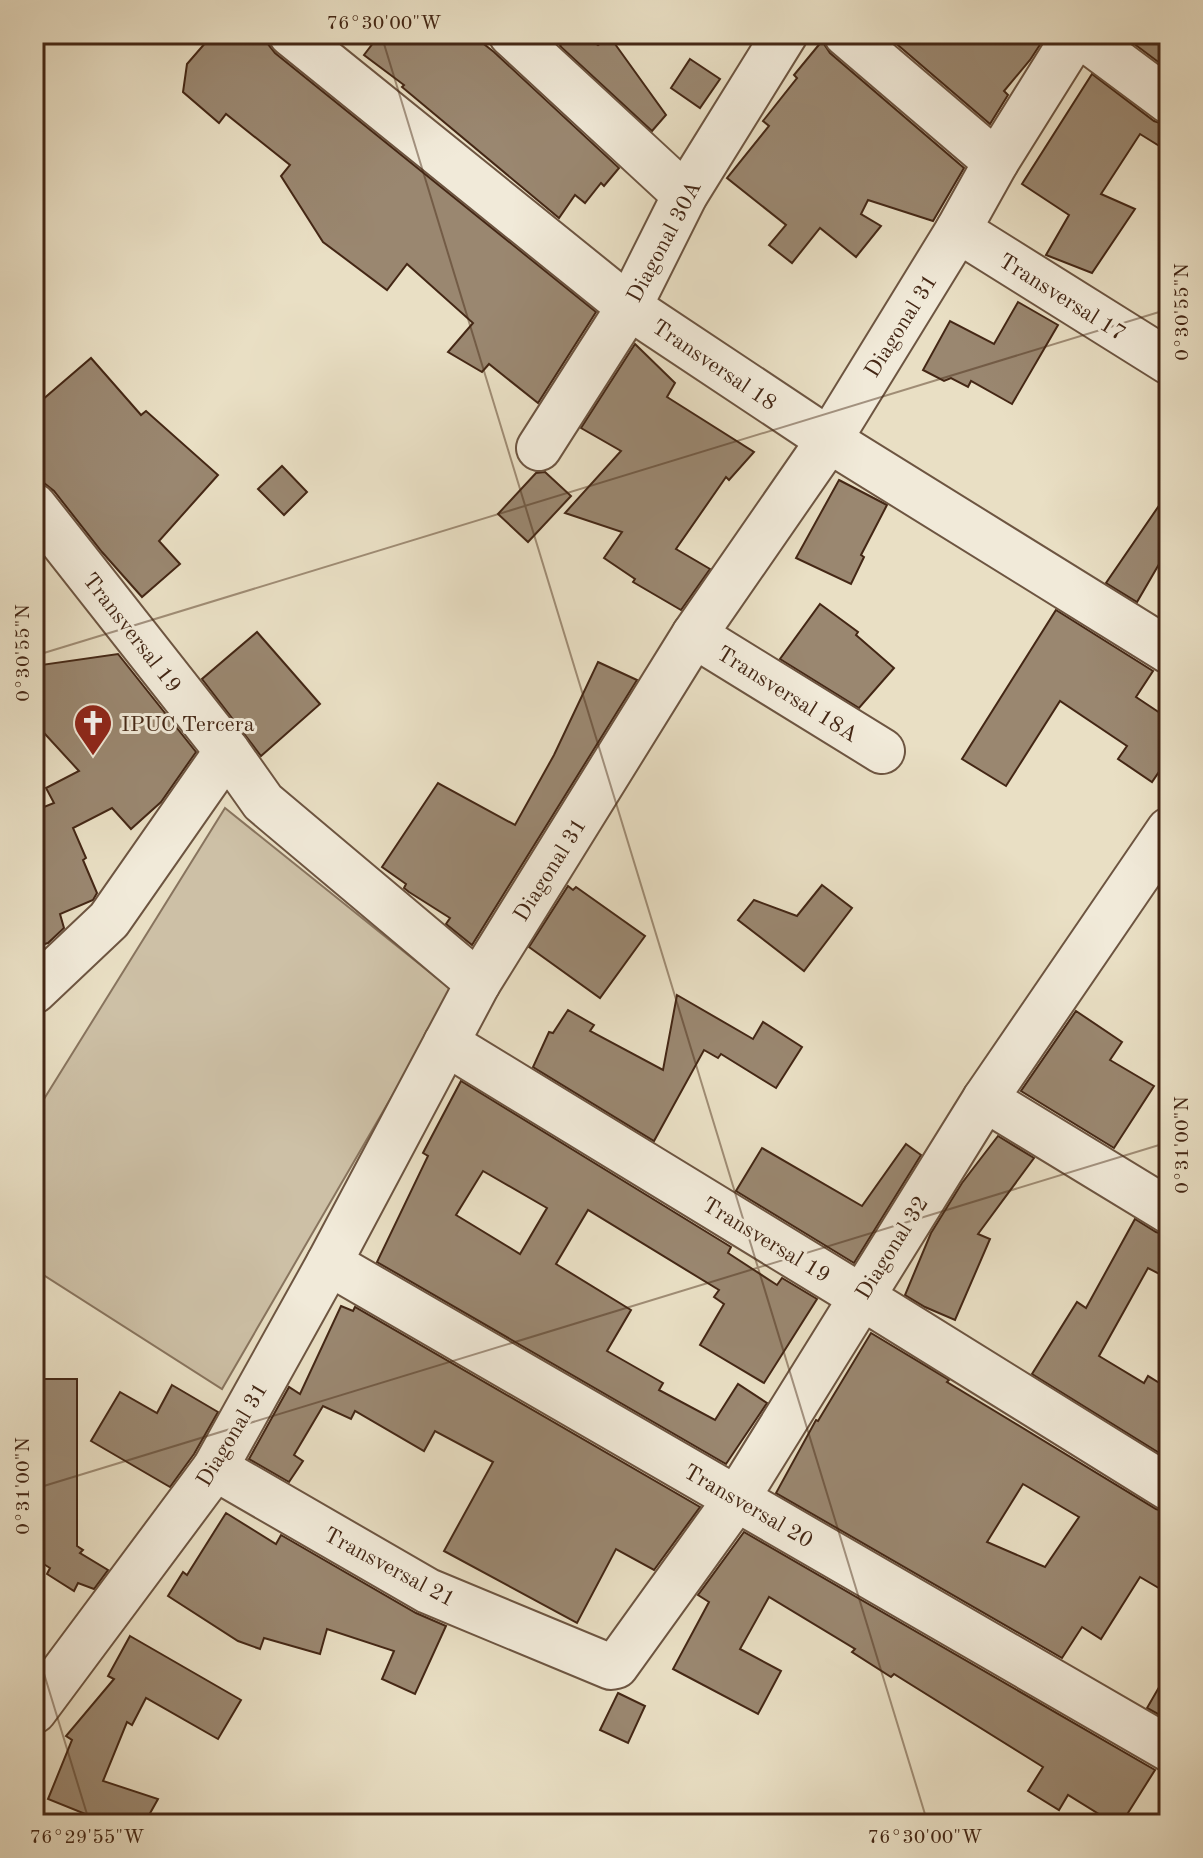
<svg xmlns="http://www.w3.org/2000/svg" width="1203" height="1858" font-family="'Old Standard TT',serif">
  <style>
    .green { fill: #cdc0a6; stroke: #88745e; stroke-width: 2 }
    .building { fill: #9a8770; stroke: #442715; stroke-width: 2; fill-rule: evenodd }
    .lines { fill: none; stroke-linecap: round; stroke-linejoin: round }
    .minor-casing { stroke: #6d5541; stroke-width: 48 }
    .minor { stroke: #f1ead9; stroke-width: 44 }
    .ticks { fill: none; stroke: #442715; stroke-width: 2; stroke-opacity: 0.45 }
    .labels { text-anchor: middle; stroke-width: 6; stroke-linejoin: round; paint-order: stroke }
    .street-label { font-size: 22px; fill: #442715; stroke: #f1ead9 }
    .poi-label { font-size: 22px; fill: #442715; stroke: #f1ead9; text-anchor: start }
    .neatline { fill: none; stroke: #442715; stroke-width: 3 }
    .ticks-label { font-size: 20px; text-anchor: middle; fill: #442715 }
  </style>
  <rect width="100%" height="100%" fill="#e9dfc4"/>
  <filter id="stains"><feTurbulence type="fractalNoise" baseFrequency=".0025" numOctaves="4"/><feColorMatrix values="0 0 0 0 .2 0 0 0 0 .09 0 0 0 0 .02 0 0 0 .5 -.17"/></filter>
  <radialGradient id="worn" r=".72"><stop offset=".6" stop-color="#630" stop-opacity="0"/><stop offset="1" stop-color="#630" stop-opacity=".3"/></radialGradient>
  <polygon class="green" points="225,808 453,991 222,1389 34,1269 34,1115"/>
  <g class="building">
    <polygon points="213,34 267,34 268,44 275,53 596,312 538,403 489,364 482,372 448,352 473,323 407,264 387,290 323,242 281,176 290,165 226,114 219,123 183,92 187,64"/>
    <polygon points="380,34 471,34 494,52 619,168 604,186 601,183 585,203 575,195 559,218 402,87 404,85 364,55"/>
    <polygon points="569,34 581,34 598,45 610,37 666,115 652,131 560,46"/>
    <polygon points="885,34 1047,34 1030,60 1004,91 1008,95 990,124"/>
    <polygon points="1121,34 1169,34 1169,70"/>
    <polygon points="822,41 830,53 964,168 933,221 868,200 861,214 881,226 856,257 820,228 792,263 769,245 786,225 727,178 769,126 763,121 797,78 794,75"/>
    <polygon points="690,59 720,79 700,108 671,88"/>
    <polygon points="1092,74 1154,121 1169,126 1169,152 1140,134 1101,194 1135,209 1092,273 1046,255 1069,215 1022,184"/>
    <polygon points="1018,302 1058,325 1012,404 971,381 968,387 951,378 944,381 923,370 950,321 994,344"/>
    <polygon points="635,344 675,383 667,397 754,452 729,480 726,477 676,549 710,569 681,610 633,582 635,579 604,558 622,532 565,513 621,451 581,428"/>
    <polygon points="91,358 141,415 146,411 218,475 159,541 180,564 142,597 102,552 54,491 34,475 34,407"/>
    <polygon points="282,466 307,492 284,515 258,489"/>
    <polygon points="545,472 571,496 528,542 498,514 536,473"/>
    <polygon points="839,480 887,505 861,555 864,557 851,584 796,558"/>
    <polygon points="1169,491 1169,547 1137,602 1106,583"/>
    <polygon points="820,604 858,632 856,635 894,668 859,708 780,659"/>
    <polygon points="1056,610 1153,671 1136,697 1169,719 1169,757 1152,782 1118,759 1127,746 1060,701 1006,786 962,759"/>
    <polygon points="257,632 320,704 261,756 202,679"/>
    <polygon points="118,654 196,752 161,802 131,829 112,808 73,828 86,858 83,860 97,893 93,900 60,914 64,928 48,943 34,947 34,811 54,803 46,788 79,771 34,722 34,666"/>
    <polygon points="598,662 637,680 472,945 446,924 450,918 409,892 404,888 406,884 382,867 438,783 515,825 554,755"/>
    <polygon points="822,885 852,908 804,971 738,920 754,900 797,916"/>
    <polygon points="568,886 573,890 576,887 645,936 600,998 529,947"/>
    <polygon points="677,995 753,1039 763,1022 802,1047 776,1088 721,1054 718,1058 704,1050 654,1141 533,1067 549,1032 553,1033 568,1010 594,1025 590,1031 663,1070"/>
    <polygon points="1076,1011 1122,1042 1110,1060 1154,1086 1114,1148 1021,1091"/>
    <path d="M461,1081l270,166 -3,6 49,32 5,-7 35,21 -53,84 -64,-38 24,-41 -10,-7 5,-7 -131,-80 -32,54 75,46 -24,41 56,32 -4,7 56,30 23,-36 29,19 -41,61 -349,-202 51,-106 -5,-3zM483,1171l64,37 -27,46 -64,-39z"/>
    <polygon points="998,1136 1034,1158 978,1234 990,1239 955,1320 925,1307 905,1295 931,1233 962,1183"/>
    <polygon points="906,1144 921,1155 854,1263 736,1191 762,1148 862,1206"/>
    <polygon points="1135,1219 1156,1232 1169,1236 1169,1279 1148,1268 1099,1356 1144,1383 1148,1376 1169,1389 1169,1459 1032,1374 1077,1302 1086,1308"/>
    <polygon points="341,1306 353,1311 355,1307 700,1507 654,1570 616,1549 577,1623 444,1551 493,1462 435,1431 424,1451 355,1411 351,1419 323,1406 294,1455 303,1461 289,1482 249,1459 289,1387 300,1394"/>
    <path d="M871,1333l78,47 -2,2 209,127 13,4v81l-29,-17 -39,62 -19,-12 -20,31 -286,-165 40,-73 2,1zM1023,1484l56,33 -34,50 -58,-25z"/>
    <polygon points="34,1379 77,1379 77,1546 83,1550 80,1553 108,1570 94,1589 78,1583 74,1591 47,1574 50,1568 34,1558"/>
    <polygon points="172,1385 218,1412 194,1454 170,1487 91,1441 120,1392 157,1413"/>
    <polygon points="226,1513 276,1544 281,1535 416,1613 446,1626 415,1694 382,1679 394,1651 327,1629 320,1654 264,1638 260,1649 238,1641 168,1596 183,1572 187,1575"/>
    <polygon points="744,1532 1155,1770 1121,1824 1115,1824 1068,1795 1059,1810 1028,1791 1043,1767 894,1674 891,1677 852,1652 855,1649 769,1597 740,1649 781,1671 758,1714 673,1669 709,1602 698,1595"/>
    <polygon points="130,1636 241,1700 218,1739 146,1698 132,1725 127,1722 103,1781 158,1799 144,1824 110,1824 48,1799 72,1740 66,1736 114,1679 108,1676"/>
    <polygon points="1169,1670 1169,1720 1147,1708"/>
    <polygon points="618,1693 645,1706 628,1743 600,1730"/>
  </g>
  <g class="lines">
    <defs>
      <g id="minor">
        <polyline points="291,34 629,307 829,440 1169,651"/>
        <polyline points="511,34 685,195"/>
        <polyline points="846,34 996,162"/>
        <polyline points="1079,34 1169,101"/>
        <polyline points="958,230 1169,362"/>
        <polyline points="539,448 629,307 685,195 785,34"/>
        <polyline points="34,506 227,751 263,802 478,983"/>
        <polyline points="694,635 882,751"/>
        <polyline points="34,991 109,920 227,751"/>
        <polyline points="446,1043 860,1296 1169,1488"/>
        <polyline points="985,1099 1169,1211"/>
        <polyline points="329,1263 1169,1749"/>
        <polyline points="215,1468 428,1591 611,1667 616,1666 737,1498 985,1099 1169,830"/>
        <polyline points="34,1711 215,1468 329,1263 478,983 694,635 829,440 958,230 996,162 1076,34"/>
      </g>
    </defs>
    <use href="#minor" class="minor-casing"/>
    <use href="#minor" class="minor"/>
  </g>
  <path class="ticks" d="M381,34l547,1790M34,656l1135,-347M34,1489l1135,-347M34,1641l56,183"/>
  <defs>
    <symbol id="church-pin" viewBox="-11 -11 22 30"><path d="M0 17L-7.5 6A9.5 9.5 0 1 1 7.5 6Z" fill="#8f2418" stroke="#f1ead9"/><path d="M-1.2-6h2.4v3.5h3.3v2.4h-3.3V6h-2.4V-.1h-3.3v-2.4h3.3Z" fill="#fff"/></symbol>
  </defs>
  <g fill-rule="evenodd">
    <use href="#church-pin" x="71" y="701" width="44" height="60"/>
  </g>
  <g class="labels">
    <g class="street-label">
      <text transform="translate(663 241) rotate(-62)" y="8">Diagonal 30A</text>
      <text transform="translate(1063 296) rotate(32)" y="8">Transversal 17</text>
      <text transform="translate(900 325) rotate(-58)" y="8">Diagonal 31</text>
      <text transform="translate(715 364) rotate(34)" y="8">Transversal 18</text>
      <text transform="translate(133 632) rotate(52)" y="8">Transversal 19</text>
      <text transform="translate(788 693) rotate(32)" y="8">Transversal 18A</text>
      <text transform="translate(549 869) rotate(-58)" y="8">Diagonal 31</text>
      <text transform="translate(767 1239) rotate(31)" y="8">Transversal 19</text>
      <text transform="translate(891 1247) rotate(-58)" y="8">Diagonal 32</text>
      <text transform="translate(231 1434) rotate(-59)" y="8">Diagonal 31</text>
      <text transform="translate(749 1505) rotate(30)" y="8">Transversal 20</text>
      <text transform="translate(390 1566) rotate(28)" y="8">Transversal 21</text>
    </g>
    <g class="poi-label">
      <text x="121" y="731">IPUC Tercera</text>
    </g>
  </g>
  <rect width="1203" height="1858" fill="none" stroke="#e9dfc4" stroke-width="88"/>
  <rect x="44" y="44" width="1115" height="1770" class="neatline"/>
  <g class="ticks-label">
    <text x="384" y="29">76°30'00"W</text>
    <text transform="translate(1181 312) rotate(-90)" y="7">0°30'55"N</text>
    <text transform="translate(22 653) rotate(-90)" y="7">0°30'55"N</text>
    <text transform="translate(1181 1145) rotate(-90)" y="7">0°31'00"N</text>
    <text transform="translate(22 1486) rotate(-90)" y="7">0°31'00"N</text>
    <text x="87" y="1843">76°29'55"W</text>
    <text x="925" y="1843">76°30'00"W</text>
  </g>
  <rect width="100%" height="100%" filter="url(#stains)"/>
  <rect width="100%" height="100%" fill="url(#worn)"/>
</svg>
